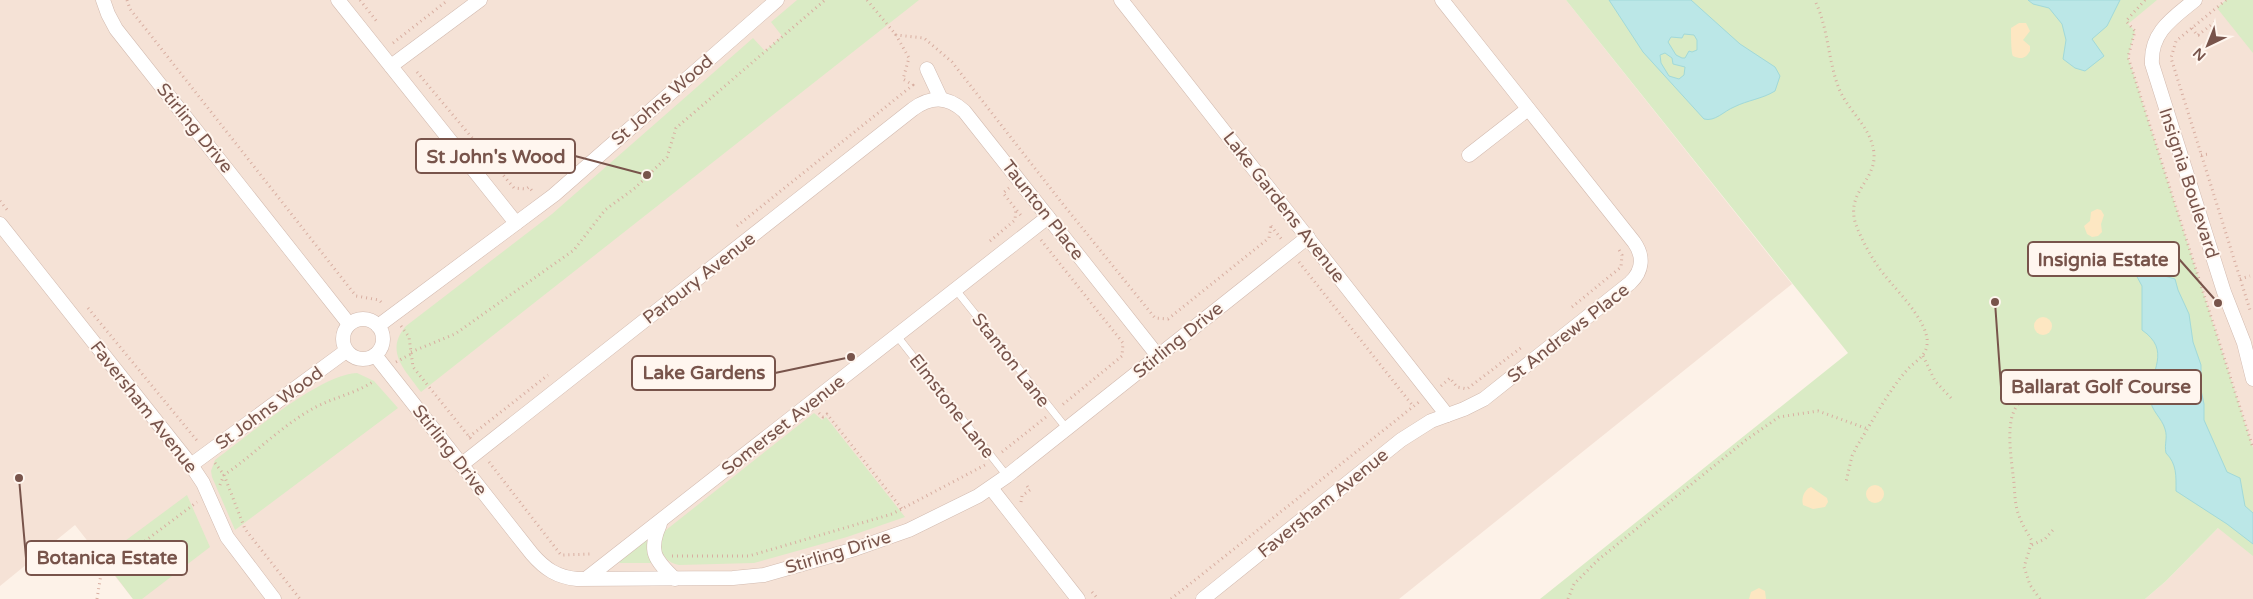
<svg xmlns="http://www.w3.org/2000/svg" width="2253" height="599" font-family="'Varela Round',sans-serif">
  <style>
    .residential { fill: #f5e2d6 }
    .green { fill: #daebc5 }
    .sand { fill: #fde7c2 }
    .water { fill: #bbe7e7; stroke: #a1d9d9; fill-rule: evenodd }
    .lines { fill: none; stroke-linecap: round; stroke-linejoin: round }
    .service-casing { stroke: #d2baaf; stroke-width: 8 }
    .minor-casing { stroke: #d2baaf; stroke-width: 15 }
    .path { stroke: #d8aea1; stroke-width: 3; stroke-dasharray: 1 4; stroke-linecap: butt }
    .service { stroke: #fff; stroke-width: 7 }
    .minor { stroke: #fff; stroke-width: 14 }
    .labels { text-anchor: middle; stroke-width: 4; stroke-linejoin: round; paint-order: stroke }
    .street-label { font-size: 18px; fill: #78544b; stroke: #fff6ef }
    .leader { fill: none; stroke: #78544b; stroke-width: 2 }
    .callout-dot { fill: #78544b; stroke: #fff6ef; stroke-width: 2 }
    .callout { fill: #fff6ef; stroke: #78544b; stroke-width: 2 }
    .callout-label { font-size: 19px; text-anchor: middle; font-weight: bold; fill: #78544b }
  </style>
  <rect width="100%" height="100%" fill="#fdf2e8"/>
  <g class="residential">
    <polygon points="0,0 1566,0 1792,284 1399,599 133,599 75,525 0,586"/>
    <polygon points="2087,0 2253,0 2253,599 2145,599 2166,581 2218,528"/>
  </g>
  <g class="green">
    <path d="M797,0h122l-498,392c-16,-22 -37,-41 -15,-66l146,-112 201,-176 12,13 17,-15 -11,-14z"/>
    <polygon points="1566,0 2157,0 2128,24 2135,31 2128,57 2253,448 2253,556 2218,528 2166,581 2145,599 1540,599 1848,353"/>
    <polygon points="2226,0 2253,0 2253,53 2217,8"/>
    <path d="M357,373l17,8 24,27 -163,122 -23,-53 -1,-6 4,-11c33,-24 103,-85 142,-87z"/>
    <path d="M814,413l8,7 4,-3 79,100 -58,20 -93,26 -75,2c-16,-2 -26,-22 -13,-35z"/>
    <polygon points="187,495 210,547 142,599 133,599 102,558"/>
    <polygon points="649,534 647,547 652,563 620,563 618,561"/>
  </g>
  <g class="sand">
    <path d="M2019,23h7l4,8 -7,9 7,6v5c-4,7 -8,9 -17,5 -2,-3 -2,-23 -2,-28z"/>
    <polygon points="2097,209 2101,210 2104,215 2101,224 2102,232 2098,236 2092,237 2087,234 2084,226 2090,221 2091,212"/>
    <circle cx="2043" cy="326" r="9"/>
    <circle cx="1875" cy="494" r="9"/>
    <path d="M1811,487l16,11 1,4 -3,5 -12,2 -10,-4c-2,-7 1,-15 8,-18z"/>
    <polygon points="1759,588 1765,591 1766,599 1749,599 1751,592"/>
  </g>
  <g class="water">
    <path d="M1609,0h82l49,44 35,23 5,9 -5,15c-13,8 -27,9 -41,16 -10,4 -19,15 -30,12l-61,-67zM1684,34l10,1 3,5v10l-5,2 -3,-1 -4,7h-3l-6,-3 -8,-13 3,-5 11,1zM1665,53l7,5 1,6 12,3 -1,8 -5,4 -10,-3 -8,-13 -1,-8z"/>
    <polygon points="2028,0 2120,0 2107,26 2092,39 2104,56 2085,71 2075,68 2063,59 2066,40 2062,24 2049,8 2033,4"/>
    <path d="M2144,259l10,14 21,6 3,11 11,24 4,28 8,23v25l3,14v16l23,52 13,6 5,28 8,7v31l-26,-20 -51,-33c0,-15 1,-27 -10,-38 -2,-9 2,-15 -1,-24 -3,-11 -14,-18 -15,-31 0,-28 22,-47 -8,-68v-44l-7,-13 2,-10z"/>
  </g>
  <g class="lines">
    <defs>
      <g id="service">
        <polyline points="956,290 1067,429"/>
        <polyline points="897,336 1007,476"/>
      </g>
      <g id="minor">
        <polyline points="103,0 108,14 116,29 349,324"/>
        <polyline points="338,0 516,223"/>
        <polyline points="1121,0 1447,415"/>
        <path d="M2195,0c-22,18 -45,32 -43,64l72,228 20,51 9,36"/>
        <polyline points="391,66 480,0"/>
        <polyline points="927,69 941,99"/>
        <polyline points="1469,155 1528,109"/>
        <polyline points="0,224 191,465 203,483 227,537 274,599"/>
        <circle cx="363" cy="339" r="20"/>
        <polyline points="378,326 554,195 777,0"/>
        <path d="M375,355l157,199c13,15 25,23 45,25l156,-1 31,-3 91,-26 54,-19 69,-34 29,-20 301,-239"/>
        <polyline points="191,465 346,351"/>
        <path d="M461,465l452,-356c18,-13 34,-13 51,2l194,245"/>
        <polyline points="991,488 1078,599"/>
        <path d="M660,524c-12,27 -6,35 15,55"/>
        <polyline points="587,578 1048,217"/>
        <path d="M1203,599l198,-159 30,-19 33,-12 20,-10 146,-116c13,-12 14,-27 4,-41l-192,-242"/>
      </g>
    </defs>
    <use href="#service" class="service-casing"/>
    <use href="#minor" class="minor-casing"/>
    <g class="path">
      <polyline points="127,0 130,9 356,296 379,300 383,304"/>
      <polyline points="360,0 378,23"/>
      <polyline points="867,0 896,35"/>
      <polyline points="2145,0 2126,21 2135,31 2128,57 2253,448"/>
      <polyline points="2226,0 2176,41 2171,58 2250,310 2253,311"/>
      <path d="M1816,3c13,28 12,60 24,88 10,22 32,37 34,63 2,27 -29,38 -18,71 5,13 13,28 21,40 12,19 53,55 50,79 -1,13 -12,17 -20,26 -18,20 -35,52 -50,76l-5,10 -6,26"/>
      <polyline points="2192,28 2197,35 2203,36"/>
      <polyline points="2198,35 2215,22"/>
      <polyline points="393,43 448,0"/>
      <polyline points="417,72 514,188 526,189 529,187 534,193"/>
      <polyline points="2201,155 2209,154"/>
      <polyline points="1009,188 1003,193 1023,218"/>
      <polyline points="0,201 8,211"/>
      <polyline points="737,226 913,85 903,79 909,58 896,35 924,38 952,62 1062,203 1155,318 1168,319 1269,238 1271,225"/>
      <polyline points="1271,226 1283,241"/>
      <polyline points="1041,240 1123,343 1122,356 1061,406"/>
      <polyline points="990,241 1015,220 1016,208"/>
      <polyline points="1299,262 1413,406"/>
      <polyline points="2240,279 2250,276"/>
      <polyline points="1572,307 1621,267 1622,255 1618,248"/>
      <polyline points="88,308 199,443"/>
      <polyline points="401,326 409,337 413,367 471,439"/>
      <polyline points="411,352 455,334 574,250 605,210 635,188 667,157 676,128 825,0"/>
      <polyline points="1923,356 1935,381 1952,399"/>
      <polyline points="396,362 411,354"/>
      <polyline points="1441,386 1450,378 1457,387 1467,389 1522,347"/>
      <polyline points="819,413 823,417 827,414 902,509"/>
      <polyline points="469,437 548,375"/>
      <polyline points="1002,452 1046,417"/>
      <polyline points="489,462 561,555 592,554"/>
      <polyline points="215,463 224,475 245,529 300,599"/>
      <path d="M220,485l4,-10c31,-21 57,-49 90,-67 20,-11 41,-14 60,-27"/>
      <polyline points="1021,502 1022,496 1030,490 1025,483"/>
      <polyline points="2032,545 2045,539 2053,530"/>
      <polyline points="672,556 749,556 892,514 985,465"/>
      <polyline points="1092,592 1098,599"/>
      <polyline points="97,599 101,574 197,502"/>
      <polyline points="1171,599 1419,402"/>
      <polyline points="1568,599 1574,584 1598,560 1746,440 1779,417 1818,411 1868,429"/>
      <path d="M2040,599l-10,-14 -6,-18 8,-26c-5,-9 -11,-18 -14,-28 -4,-12 -3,-26 -5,-38 -3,-29 -14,-89 35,-76"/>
    </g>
    <use href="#service" class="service"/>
    <use href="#minor" class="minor"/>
  </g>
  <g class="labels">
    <g class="street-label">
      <text transform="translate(662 100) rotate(-41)" y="6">St Johns Wood</text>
      <text transform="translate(195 128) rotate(51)" y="6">Stirling Drive</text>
      <text transform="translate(2189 183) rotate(72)" y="6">Insignia Boulevard</text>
      <text transform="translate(1284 207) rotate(52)" y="6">Lake Gardens Avenue</text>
      <text transform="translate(1043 210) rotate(52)" y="6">Taunton Place</text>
      <text transform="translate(699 278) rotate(-38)" y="6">Parbury Avenue</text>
      <text transform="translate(1568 333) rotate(-38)" y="6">St Andrews Place</text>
      <text transform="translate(1178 340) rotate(-39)" y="6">Stirling Drive</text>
      <text transform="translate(1011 360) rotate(52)" y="6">Stanton Lane</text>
      <text transform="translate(952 406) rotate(52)" y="6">Elmstone Lane</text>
      <text transform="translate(144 407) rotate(52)" y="6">Faversham Avenue</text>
      <text transform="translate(269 408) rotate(-36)" y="6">St Johns Wood</text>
      <text transform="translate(783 425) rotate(-38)" y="6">Somerset Avenue</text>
      <text transform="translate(450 450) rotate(52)" y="6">Stirling Drive</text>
      <text transform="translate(1323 503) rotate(-39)" y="6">Faversham Avenue</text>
      <text transform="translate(838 552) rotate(-17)" y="6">Stirling Drive</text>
    </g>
  </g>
  <path class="leader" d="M647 175L575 156M2218 303L2179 259M851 357L775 373M1995 302L2001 387M19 478L26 558"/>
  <g class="callout-dot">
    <circle cx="647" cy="175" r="5"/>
    <circle cx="2218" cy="303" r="5"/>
    <circle cx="851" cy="357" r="5"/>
    <circle cx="1995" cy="302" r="5"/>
    <circle cx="19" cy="478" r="5"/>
  </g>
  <g class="callout">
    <rect x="416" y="139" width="159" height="34" rx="5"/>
    <rect x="2028" y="242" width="151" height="34" rx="5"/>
    <rect x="632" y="356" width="143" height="34" rx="5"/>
    <rect x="2001" y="370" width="200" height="34" rx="5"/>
    <rect x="26" y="541" width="161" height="34" rx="5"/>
  </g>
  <g class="callout-label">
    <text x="496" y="163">St John's Wood</text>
    <text x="2103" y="266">Insignia Estate</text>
    <text x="704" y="379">Lake Gardens</text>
    <text x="2101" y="393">Ballarat Golf Course</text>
    <text x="107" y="564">Botanica Estate</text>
  </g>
  <g transform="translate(2208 45) rotate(223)" stroke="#fff6ef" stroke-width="4" paint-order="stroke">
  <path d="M0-4L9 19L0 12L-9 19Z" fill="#78544b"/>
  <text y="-8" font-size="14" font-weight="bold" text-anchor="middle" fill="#78544b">N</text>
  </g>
</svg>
